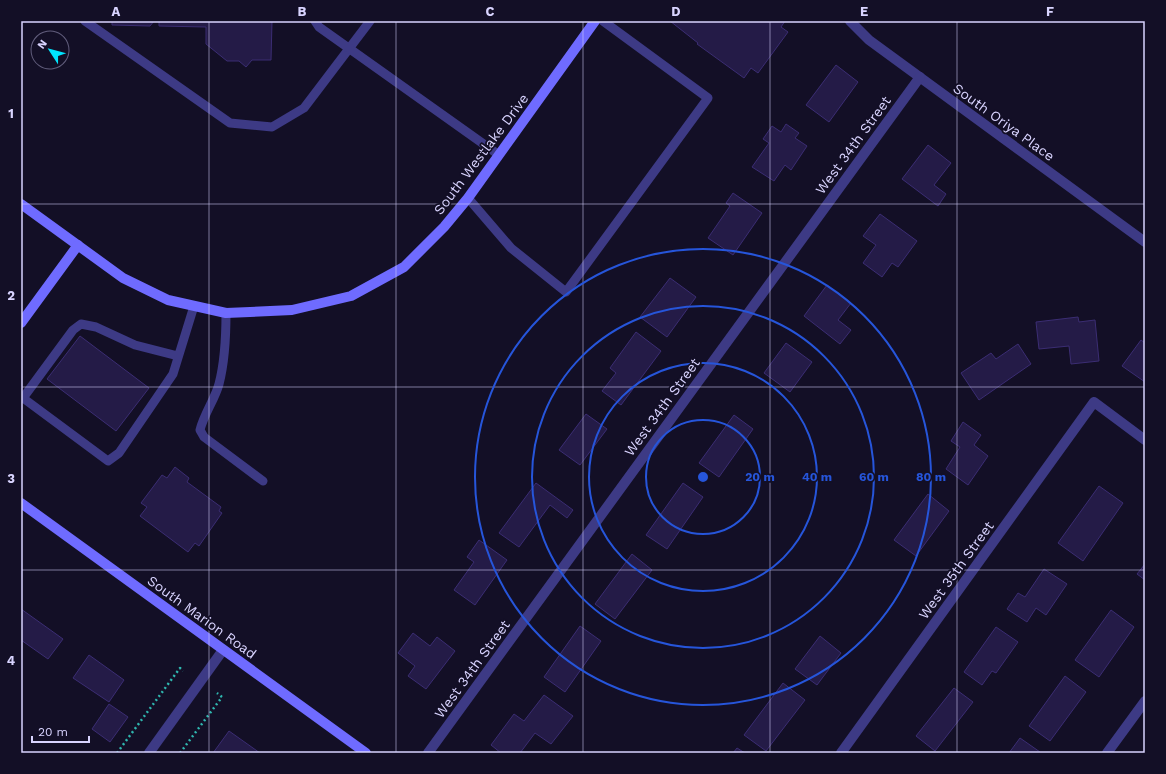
<svg xmlns="http://www.w3.org/2000/svg" width="1166" height="774" font-family="'Work Sans',sans-serif">
  <style>
    .building { fill: #241b47; stroke: #3b2d73 }
    .lines { fill: none; stroke-linecap: round; stroke-linejoin: round }
    .path { stroke: #2fb8b0; stroke-width: 2.5; stroke-dasharray: 2 3; stroke-linecap: butt }
    .lane { stroke: #3d3a85; stroke-width: 9 }
    .street { stroke: #3d3a85; stroke-width: 10 }
    .secondary { stroke: #6f6bff; stroke-width: 10 }
    .grid { fill: none; stroke: #d9d4ff; stroke-width: 1; stroke-opacity: 0.55 }
    .ring { fill: none; stroke: #2655da; stroke-width: 2 }
    .labels { text-anchor: middle; stroke-width: 3.5; stroke-linejoin: round; paint-order: stroke }
    .street-label { font-size: 14px; fill: #d9d4ff; stroke: #130f26 }
    .centre { fill: #2655da; stroke: #130f26; stroke-width: 2 }
    .ring-label { font-size: 12px; text-anchor: middle; font-weight: bold; fill: #2655da; stroke: #130f26; stroke-width: 3.5; stroke-linejoin: round; paint-order: stroke }
    .neatline { fill: none; stroke: #d9d4ff; stroke-width: 1.5 }
    .grid-label { font-size: 13px; text-anchor: middle; font-weight: bold; fill: #d9d4ff }
  </style>
  <rect width="100%" height="100%" fill="#130f26"/>
  <g class="building">
    <polygon points="112,21 154,21 150,26 112,25"/>
    <polygon points="159,21 272,21 271,60 252,60 246,67 239,61 227,61 206,44 206,27 159,26"/>
    <polygon points="670,21 785,21 781,27 788,32 758,73 751,68 744,78 697,44 698,43"/>
    <polygon points="836,65 858,82 829,122 806,105"/>
    <polygon points="786,124 799,133 795,138 807,146 791,170 785,165 774,181 752,167 769,143 763,139 772,126 781,132"/>
    <polygon points="928,145 951,163 934,185 946,194 938,206 902,179"/>
    <polygon points="733,193 762,213 733,255 708,238 730,206 726,203"/>
    <polygon points="880,214 917,241 898,267 892,263 882,277 863,263 876,245 863,236"/>
    <polygon points="670,278 696,297 667,337 640,317"/>
    <polygon points="827,285 851,303 838,320 851,330 840,344 804,316"/>
    <polygon points="1078,317 1079,322 1095,320 1099,361 1071,364 1069,346 1039,349 1036,322"/>
    <polygon points="636,332 661,351 621,405 602,391 616,373 610,368"/>
    <polygon points="80,336 149,388 116,431 47,379"/>
    <polygon points="1141,340 1145,343 1145,382 1122,366"/>
    <polygon points="786,343 812,362 790,392 764,373"/>
    <polygon points="1018,344 1031,364 979,400 961,373 991,353 996,359"/>
    <polygon points="586,414 607,429 580,465 559,450"/>
    <polygon points="734,415 753,429 719,477 699,463"/>
    <polygon points="963,422 981,435 974,445 988,456 968,485 946,469 960,447 951,441"/>
    <polygon points="175,467 189,478 187,482 221,507 219,511 222,513 199,546 195,543 188,552 140,516 147,507 141,503 162,475 167,478"/>
    <polygon points="536,483 573,510 567,518 550,505 519,547 499,533"/>
    <polygon points="683,483 703,497 667,549 646,535"/>
    <polygon points="1099,486 1123,503 1083,561 1058,543"/>
    <polygon points="928,494 949,511 916,556 894,540"/>
    <polygon points="479,540 507,560 475,605 454,590 474,562 467,557"/>
    <polygon points="632,554 652,570 615,619 595,604"/>
    <polygon points="1145,564 1145,580 1137,574"/>
    <polygon points="1044,569 1067,584 1046,615 1036,608 1027,622 1007,609 1018,593 1025,597"/>
    <polygon points="21,609 63,639 48,659 21,640"/>
    <polygon points="1111,610 1134,627 1099,677 1075,660"/>
    <polygon points="580,626 601,641 565,692 544,677"/>
    <polygon points="996,627 1018,642 996,673 992,671 982,685 964,672"/>
    <polygon points="413,633 430,646 437,637 455,651 426,689 408,676 415,666 398,653"/>
    <polygon points="820,636 841,653 817,685 795,669"/>
    <polygon points="89,655 124,680 109,702 73,678"/>
    <polygon points="1065,676 1086,692 1050,741 1029,726"/>
    <polygon points="783,683 805,700 766,751 744,735"/>
    <polygon points="954,688 973,702 935,751 916,736"/>
    <polygon points="544,695 573,716 551,744 535,733 520,753 501,753 491,745 514,714 524,721"/>
    <polygon points="109,704 128,717 110,742 92,729"/>
    <polygon points="229,731 260,753 213,753"/>
    <polygon points="1020,738 1040,752 1039,753 1009,753"/>
    <polygon points="737,748 745,753 733,753"/>
  </g>
  <g class="lines">
    <g class="path">
      <polyline points="117,753 180,668 183,671"/>
      <polyline points="180,753 222,697 217,693"/>
    </g>
    <g class="lane">
      <polyline points="85,21 230,123 272,127 304,108 370,21"/>
      <polyline points="315,21 319,27 499,155"/>
      <polyline points="468,198 511,248 566,292 708,98 603,21"/>
      <path d="M226,313c0,23 -1,48 -7,71 -4,15 -15,30 -19,46l4,7 59,44"/>
      <polyline points="178,356 135,345 96,327 81,324 73,330 23,398 108,461 119,453 173,374 194,306"/>
    </g>
    <g class="street">
      <polyline points="850,21 869,40 1145,242"/>
      <polyline points="149,753 223,650"/>
      <polyline points="428,753 920,77"/>
      <polyline points="841,753 1094,402 1145,440"/>
      <polyline points="1107,753 1145,701"/>
    </g>
    <g class="secondary">
      <polyline points="21,204 123,278 168,300 226,313 292,310 351,296 404,267 444,227 468,198 595,21"/>
      <polyline points="21,323 78,245"/>
      <polyline points="21,503 366,753"/>
    </g>
  </g>
  <path class="grid" d="M209,21v732M396,21v732M583,21v732M770,21v732M957,21v732M21,204h1124M21,387h1124M21,570h1124"/>
  <g class="ring">
    <circle cx="703" cy="477" r="57"/>
    <circle cx="703" cy="477" r="114"/>
    <circle cx="703" cy="477" r="171"/>
    <circle cx="703" cy="477" r="228"/>
  </g>
  <g class="labels">
    <g class="street-label">
      <text transform="translate(1004 122) rotate(36)" y="5">South Oriya Place</text>
      <text transform="translate(853 145) rotate(-54)" y="5">West 34th Street</text>
      <text transform="translate(481 154) rotate(-53)" y="5">South Westlake Drive</text>
      <text transform="translate(662 407) rotate(-54)" y="5">West 34th Street</text>
      <text transform="translate(956 570) rotate(-54)" y="5">West 35th Street</text>
      <text transform="translate(202 617) rotate(36)" y="5">South Marion Road</text>
      <text transform="translate(472 669) rotate(-54)" y="5">West 34th Street</text>
    </g>
  </g>
  <circle cx="703" cy="477" r="6" class="centre"/>
  <g class="ring-label">
    <text x="760" y="481">20 m</text>
    <text x="817" y="481">40 m</text>
    <text x="874" y="481">60 m</text>
    <text x="931" y="481">80 m</text>
  </g>
  <rect width="1166" height="774" fill="none" stroke="#130f26" stroke-width="44"/>
  <g transform="translate(50 50) rotate(306)"><circle r="19" fill="#130f26" stroke="#625e7d"/>
  <path d="M0-3L7 15L0 10L-7 15Z" fill="#00e5ff"/>
  <text y="-6" font-size="11" font-weight="bold" text-anchor="middle" fill="#d9d4ff">N</text>
  </g>
  <path d="M32 736v6h57v-6" fill="none" stroke="#d9d4ff" stroke-width="2"/>
  <text x="38" y="736" font-size="12" fill="#d9d4ff" stroke="#130f26" stroke-width="3" paint-order="stroke">20 m</text>
  <rect x="22" y="22" width="1122" height="730" class="neatline"/>
  <g class="grid-label">
    <text x="116" y="16">A</text>
    <text x="302" y="16">B</text>
    <text x="490" y="16">C</text>
    <text x="676" y="16">D</text>
    <text x="864" y="16">E</text>
    <text x="1050" y="16">F</text>
    <text x="11" y="118">1</text>
    <text x="11" y="300">2</text>
    <text x="11" y="483">3</text>
    <text x="11" y="665">4</text>
  </g>
</svg>
